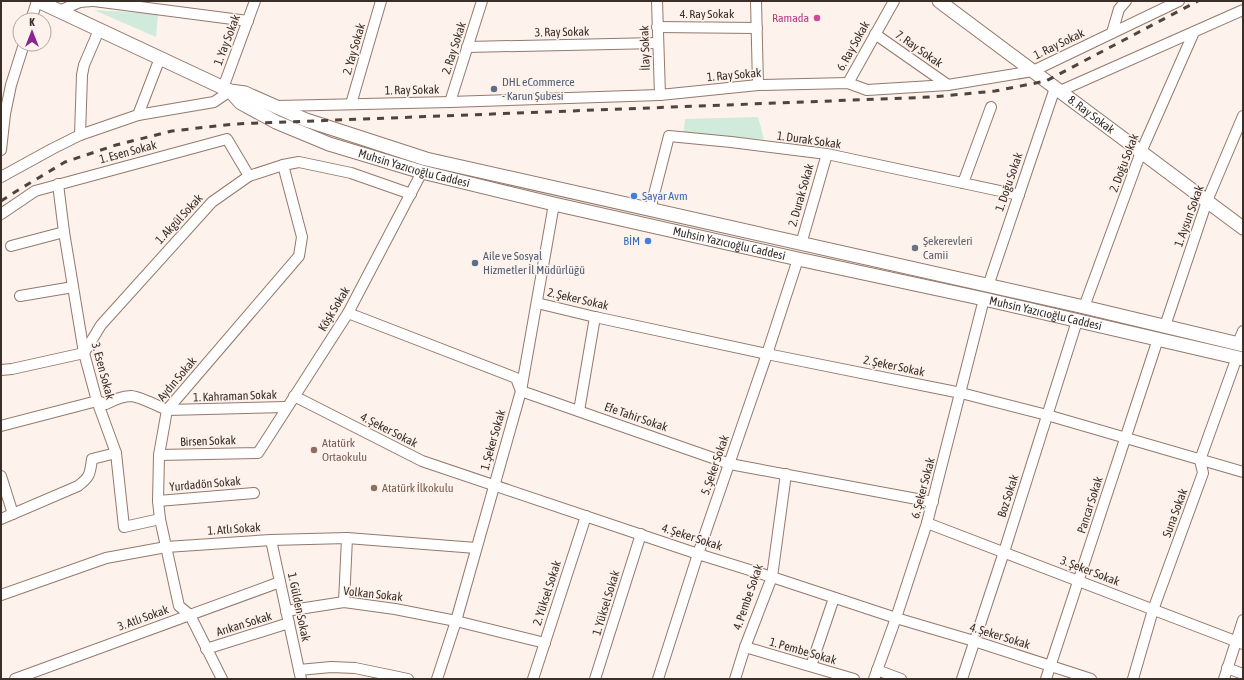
<svg xmlns="http://www.w3.org/2000/svg" width="1244" height="680" font-family="'Asap Condensed',sans-serif">
  <style>
    .green { fill: #d0eadb }
    .lines { fill: none; stroke-linecap: round; stroke-linejoin: round }
    .minor-casing { stroke: #94796b; stroke-width: 12 }
    .tertiary-casing { stroke: #94796b; stroke-width: 15 }
    .minor { stroke: #fff; stroke-width: 10 }
    .tertiary { stroke: #fff; stroke-width: 13 }
    .rail { stroke: #4f443e; stroke-width: 3; stroke-dasharray: 7 7; stroke-linecap: butt }
    .hotel-dot { fill: #d1479c; stroke: #fef2ec; stroke-width: 1.5 }
    .service-dot { fill: #5c6f8a; stroke: #fef2ec; stroke-width: 1.5 }
    .shop-dot { fill: #3f7fe0; stroke: #fef2ec; stroke-width: 1.5 }
    .worship-dot { fill: #6b7280; stroke: #fef2ec; stroke-width: 1.5 }
    .education-dot { fill: #8d6e63; stroke: #fef2ec; stroke-width: 1.5 }
    .labels { text-anchor: middle; stroke-width: 3; stroke-linejoin: round; paint-order: stroke }
    .street-label { font-size: 12px; fill: #392e28; stroke: #fef2ec }
    .hotel-label { font-size: 12px; fill: #b23c85; stroke: #fef2ec; text-anchor: end }
    .service-label { font-size: 12px; fill: #4e5e75; stroke: #fef2ec; text-anchor: start }
    .shop-label { font-size: 12px; fill: #366cbe; stroke: #fef2ec; text-anchor: start }
    .worship-label { font-size: 12px; fill: #5b616d; stroke: #fef2ec; text-anchor: start }
    .education-label { font-size: 12px; fill: #785e54; stroke: #fef2ec; text-anchor: start }
  </style>
  <rect width="100%" height="100%" fill="#fef2ec"/>
  <g class="green">
    <polygon points="94,10 158,14 156,37"/>
    <polygon points="758,117 764,139 683,136 685,119"/>
  </g>
  <g class="lines">
    <defs>
      <g id="minor">
        <polyline points="94,1 248,21"/>
        <polyline points="657,1 660,95"/>
        <polyline points="756,1 758,85"/>
        <polyline points="59,11 80,2 92,1"/>
        <polyline points="31,20 37,1"/>
        <polyline points="657,27 757,28"/>
        <polyline points="1112,33 1119,9 1126,1"/>
        <polyline points="875,34 948,85"/>
        <polyline points="467,47 658,43"/>
        <polyline points="848,83 894,1"/>
        <polyline points="223,88 255,1"/>
        <polyline points="1060,91 1243,10"/>
        <polyline points="450,102 482,1"/>
        <polyline points="351,104 381,1"/>
        <polyline points="277,106 450,102 660,95 758,85 848,83 867,90 948,85 1033,71 1179,1"/>
        <polyline points="138,115 160,58"/>
        <polyline points="80,135 82,75 84,65 99,30"/>
        <polyline points="1,150 5,114 11,85 24,44"/>
        <polyline points="1,177 52,149 80,135 138,115 214,102 230,91"/>
        <polyline points="963,183 991,107"/>
        <polyline points="58,184 64,232 84,353 97,401 116,453 124,527 160,519"/>
        <polyline points="650,210 669,136 731,142 827,154 1019,195"/>
        <polyline points="1,214 35,191 227,139 249,176"/>
        <polyline points="801,244 827,154"/>
        <polyline points="11,246 64,232"/>
        <polyline points="988,286 1055,88"/>
        <polyline points="20,296 73,287"/>
        <polyline points="537,303 595,317 767,354 961,393 1047,415 1243,472"/>
        <polyline points="1084,307 1141,152 1194,32"/>
        <polyline points="348,313 516,378 521,391 730,464 933,502"/>
        <polyline points="1165,326 1207,201 1243,116"/>
        <polyline points="1238,343 1243,331"/>
        <polyline points="1,370 12,369 84,353 101,325 212,202 249,176 283,165 299,162 351,173 411,194"/>
        <polyline points="294,396 422,461 698,554 772,577 896,618 974,641 1091,679"/>
        <polyline points="579,411 595,317"/>
        <path d="M1,426l96,-25 9,3c8,-4 16,-8 25,-8 10,1 27,10 36,14l119,-3"/>
        <polyline points="159,455 258,453 348,313 422,172"/>
        <polyline points="1,476 13,514"/>
        <polyline points="158,501 254,493"/>
        <path d="M1,519l77,-33c12,-9 12,-12 14,-27l24,-6"/>
        <polyline points="927,523 1243,644"/>
        <polyline points="271,540 301,679"/>
        <polyline points="1,595 106,558 166,547 271,540 347,538 476,548"/>
        <polyline points="344,602 347,538"/>
        <polyline points="286,611 344,602 395,609 456,621 545,643"/>
        <polyline points="745,647 854,679"/>
        <polyline points="206,649 289,623"/>
        <polyline points="811,666 834,598"/>
        <polyline points="1227,668 1243,674"/>
        <polyline points="299,670 331,667 355,668 408,679"/>
        <polyline points="877,670 901,679"/>
        <polyline points="15,679 280,582"/>
        <polyline points="222,679 190,615 179,606 160,519 158,501 159,455 167,410 299,256 302,237 283,165"/>
        <polyline points="437,679 456,621 521,391 554,204"/>
        <polyline points="533,679 586,516"/>
        <polyline points="595,679 641,534"/>
        <polyline points="658,679 698,554 767,354 798,259"/>
        <polyline points="735,679 745,647 772,577 786,474"/>
        <polyline points="874,679 896,618 927,523 984,299"/>
        <polyline points="962,679 1004,552 1077,321"/>
        <polyline points="1046,679 1158,339"/>
        <polyline points="1133,679 1153,610 1203,473 1200,460 1237,357"/>
        <polyline points="1224,679 1243,620"/>
      </g>
      <g id="tertiary">
        <polyline points="38,1 230,91 245,93 306,120 426,159 1084,307 1243,345"/>
        <path id="s1" d="M939,1l304,227"/>
        <path id="s2" d="M230,91l11,12 35,19 53,22 93,28 132,32 244,55 186,40 259,60"/>
      </g>
    </defs>
    <use href="#minor" class="minor-casing"/>
    <use href="#tertiary" class="tertiary-casing"/>
    <use href="#minor" class="minor"/>
    <use href="#tertiary" class="tertiary"/>
    <polyline class="rail" points="1,201 15,192 65,162 116,145 172,131 234,124 932,97 995,91 1046,81 1198,1"/>
  </g>
  <circle class="hotel-dot" cx="817" cy="18" r="4"/>
  <g class="service-dot">
    <circle cx="494" cy="89" r="4"/>
    <circle cx="475" cy="263" r="4"/>
  </g>
  <g class="shop-dot">
    <circle cx="634" cy="196" r="4"/>
    <circle cx="648" cy="241" r="4"/>
  </g>
  <circle class="worship-dot" cx="915" cy="248" r="4"/>
  <g class="education-dot">
    <circle cx="314" cy="450" r="4"/>
    <circle cx="374" cy="488" r="4"/>
  </g>
  <g class="labels">
    <g class="street-label">
      <text x="707" y="18">4. Ray Sokak</text>
      <text transform="translate(562 32) rotate(-1)" y="4">3. Ray Sokak</text>
      <text transform="translate(227 40) rotate(-69)" y="4">1. Yay Sokak</text>
      <text transform="translate(1059 44) rotate(-26)" y="4">1. Ray Sokak</text>
      <text transform="translate(853 46) rotate(-61)" y="4">6. Ray Sokak</text>
      <text transform="translate(454 48) rotate(-72)" y="4">2. Ray Sokak</text>
      <text transform="translate(645 48) rotate(-92)" y="4">İlay Sokak</text>
      <text transform="translate(354 49) rotate(-74)" y="4">2. Yay Sokak</text>
      <text transform="translate(919 49) rotate(35)" y="4">7. Ray Sokak</text>
      <text transform="translate(734 75) rotate(-5)" y="4">1. Ray Sokak</text>
      <text transform="translate(412 90) rotate(-1)" y="4">1. Ray Sokak</text>
      <text dy="4" stroke="none"><textPath href="#s1" startOffset="190">8. Ray Sokak</textPath></text>
      <text transform="translate(809 140) rotate(8)" y="4">1. Durak Sokak</text>
      <text transform="translate(128 152) rotate(-15)" y="4">1. Esen Sokak</text>
      <text transform="translate(1124 163) rotate(-69)" y="4">2. Doğu Sokak</text>
      <text dy="4" stroke="none"><textPath href="#s2" startOffset="202">Muhsin Yazıcıoğlu Caddesi</textPath></text>
      <text transform="translate(1009 182) rotate(-71)" y="4">1. Doğu Sokak</text>
      <text transform="translate(801 195) rotate(-74)" y="4">2. Durak Sokak</text>
      <text transform="translate(1189 216) rotate(-70)" y="4">1. Aysun Sokak</text>
      <text transform="translate(179 219) rotate(-47)" y="4">1. Akgül Sokak</text>
      <text dy="4" stroke="none"><textPath href="#s2" startOffset="526">Muhsin Yazıcıoğlu Caddesi</textPath></text>
      <text transform="translate(578 299) rotate(13)" y="4">2. Şeker Sokak</text>
      <text transform="translate(334 309) rotate(-59)" y="4">Köşk Sokak</text>
      <text dy="4" stroke="none"><textPath href="#s2" startOffset="850">Muhsin Yazıcıoğlu Caddesi</textPath></text>
      <text transform="translate(894 366) rotate(12)" y="4">2. Şeker Sokak</text>
      <text transform="translate(103 371) rotate(75)" y="4">3. Esen Sokak</text>
      <text transform="translate(177 379) rotate(-50)" y="4">Aydın Sokak</text>
      <text transform="translate(235 396) rotate(-2)" y="4">1. Kahraman Sokak</text>
      <text transform="translate(636 417) rotate(19)" y="4">Efe Tahir Sokak</text>
      <text transform="translate(389 430) rotate(27)" y="4">4. Şeker Sokak</text>
      <text transform="translate(493 440) rotate(-74)" y="4">1. Şeker Sokak</text>
      <text transform="translate(208 441) rotate(-2)" y="4">Birsen Sokak</text>
      <text transform="translate(715 465) rotate(-71)" y="4">5. Şeker Sokak</text>
      <text transform="translate(205 484) rotate(-5)" y="4">Yurdadön Sokak</text>
      <text transform="translate(923 488) rotate(-75)" y="4">6. Şeker Sokak</text>
      <text transform="translate(1008 496) rotate(-72)" y="4">Boz Sokak</text>
      <text transform="translate(1090 505) rotate(-72)" y="4">Pancar Sokak</text>
      <text transform="translate(1175 513) rotate(-70)" y="4">Suna Sokak</text>
      <text transform="translate(234 529) rotate(-4)" y="4">1. Atlı Sokak</text>
      <text transform="translate(692 537) rotate(18)" y="4">4. Şeker Sokak</text>
      <text transform="translate(1090 571) rotate(21)" y="4">3. Şeker Sokak</text>
      <text transform="translate(547 593) rotate(-72)" y="4">2. Yüksel Sokak</text>
      <text transform="translate(373 594) rotate(6)" y="4">Volkan Sokak</text>
      <text transform="translate(748 597) rotate(-71)" y="4">4. Pembe Sokak</text>
      <text transform="translate(606 603) rotate(-73)" y="4">1. Yüksel Sokak</text>
      <text transform="translate(299 607) rotate(78)" y="4">1. Gülden Sokak</text>
      <text transform="translate(143 618) rotate(-20)" y="4">3. Atlı Sokak</text>
      <text transform="translate(244 624) rotate(-17)" y="4">Arıkan Sokak</text>
      <text transform="translate(1000 636) rotate(17)" y="4">4. Şeker Sokak</text>
      <text transform="translate(803 651) rotate(16)" y="4">1. Pembe Sokak</text>
    </g>
    <g class="hotel-label">
      <text x="809" y="22">Ramada</text>
    </g>
    <g class="service-label">
      <text x="502" y="86">DHL eCommerce<tspan x="502" dy="14">- Karun Şubesi</tspan></text>
      <text x="483" y="260">Aile ve Sosyal<tspan x="483" dy="14">Hizmetler İl Müdürlüğü</tspan></text>
    </g>
    <g class="shop-label">
      <text x="642" y="200">Sayar Avm</text>
      <text x="640" y="245" text-anchor="end">BİM</text>
    </g>
    <g class="worship-label">
      <text x="923" y="245">Şekerevleri<tspan x="923" dy="14">Camii</tspan></text>
    </g>
    <g class="education-label">
      <text x="322" y="447">Atatürk<tspan x="322" dy="14">Ortaokulu</tspan></text>
      <text x="382" y="492">Atatürk İlkokulu</text>
    </g>
  </g>
  <rect width="1244" height="680" fill="none" stroke="#392e28" stroke-width="4"/>
  <g transform="translate(32 32)"><circle r="19" fill="#fef2ec" stroke="#afa49e"/>
  <path d="M0-3L7 15L0 10L-7 15Z" fill="#882790"/>
  <text y="-6" font-size="11" font-weight="bold" text-anchor="middle" fill="#392e28">K</text>
  </g>
</svg>
